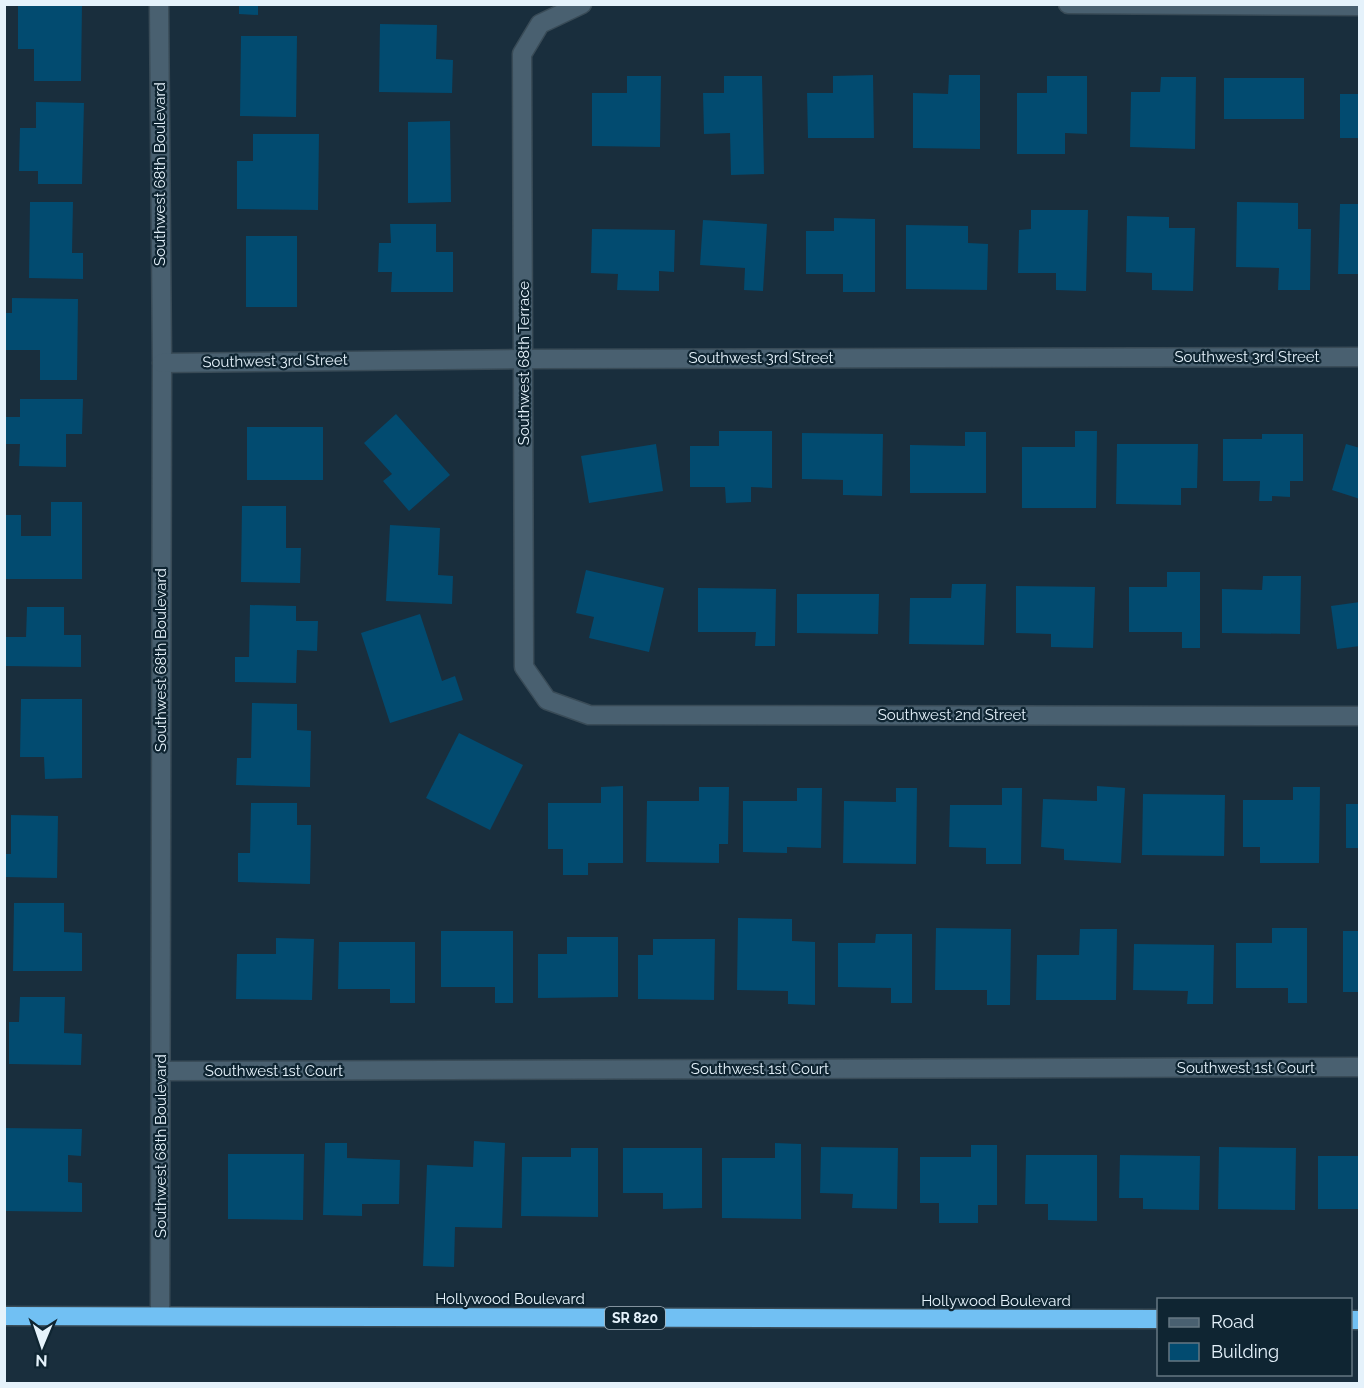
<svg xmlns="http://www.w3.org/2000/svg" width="1364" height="1388" font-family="Raleway,sans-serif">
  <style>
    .building { fill: #024b70 }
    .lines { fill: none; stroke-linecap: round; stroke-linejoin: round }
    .street-casing { stroke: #394b57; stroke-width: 21 }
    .highway-casing { stroke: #394b57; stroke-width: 21 }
    .street { stroke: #496070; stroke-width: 18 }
    .highway { stroke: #71c0f3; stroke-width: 18 }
    .labels { text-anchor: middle; stroke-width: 4.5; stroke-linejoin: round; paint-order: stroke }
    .shield { fill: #0f2532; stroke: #a5b4bf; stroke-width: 1.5 }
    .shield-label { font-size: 14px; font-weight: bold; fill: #e5f2fb }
    .street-label { font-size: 15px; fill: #e5f2fb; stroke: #0f2532 }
  </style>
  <rect width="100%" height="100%" fill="#192e3d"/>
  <g class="building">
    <polygon points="18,4 82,4 81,81 34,81 34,49 18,49"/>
    <polygon points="239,4 258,4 258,15 239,14"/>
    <polygon points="380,24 437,25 436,59 453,60 452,93 379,92"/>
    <polygon points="241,36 297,36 296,117 240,116"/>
    <polygon points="873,75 874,138 808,138 807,93 833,93 833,76"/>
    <polygon points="949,75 980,75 980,149 913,148 913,93 948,94"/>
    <polygon points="627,76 661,76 660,147 592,146 592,93 627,93"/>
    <polygon points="724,76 762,76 764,174 731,175 730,133 704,134 703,93 724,93"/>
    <polygon points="1047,76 1087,76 1087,134 1065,133 1065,154 1017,154 1017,93 1047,93"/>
    <polygon points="1161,77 1196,77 1195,149 1130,147 1131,92 1160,92"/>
    <rect x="1224" y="78" width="80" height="41"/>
    <rect x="1340" y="94" width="20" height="44"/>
    <polygon points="36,102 84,103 82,184 38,184 38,171 19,171 20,128 36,128"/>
    <polygon points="450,121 451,202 408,203 408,122"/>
    <polygon points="253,134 319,134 318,210 237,209 237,161 253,161"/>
    <polygon points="30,202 73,202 72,253 83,253 83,279 29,278"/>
    <polygon points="1237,202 1298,203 1298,229 1311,229 1310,290 1278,290 1279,268 1236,267"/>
    <polygon points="1340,204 1360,204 1360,274 1338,274"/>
    <polygon points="1031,210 1088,210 1086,291 1056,290 1056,273 1018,273 1019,230 1031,229"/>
    <polygon points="1127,216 1169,217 1169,228 1195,228 1193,291 1152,290 1152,273 1126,272"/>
    <polygon points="834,218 875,219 875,292 843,292 843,274 806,274 806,231 834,231"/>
    <polygon points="703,220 767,224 763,291 744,290 745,268 700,265"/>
    <polygon points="390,224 436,224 436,252 453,252 453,292 391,292 392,272 378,272 379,243 391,243"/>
    <polygon points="906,225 968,226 968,243 988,244 987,290 906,289"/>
    <polygon points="592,229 675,230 674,272 659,271 659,291 617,290 618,274 591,273"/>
    <rect x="246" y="236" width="51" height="71"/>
    <polygon points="12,298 78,299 77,380 40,380 40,350 4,350 4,313 12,313"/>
    <polygon points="20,399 83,399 82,434 66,434 66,467 19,466 20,444 5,444 5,417 20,417"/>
    <polygon points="396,414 450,475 409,511 383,481 392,474 364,443"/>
    <rect x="247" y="427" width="76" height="53"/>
    <polygon points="719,431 772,431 772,488 751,487 751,502 726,503 725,487 690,487 690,446 719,446"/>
    <polygon points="1075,431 1097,431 1096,508 1022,508 1022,447 1075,447"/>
    <polygon points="965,432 986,432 986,493 910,493 910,445 965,446"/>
    <polygon points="802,433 883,434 882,496 843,495 843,480 802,479"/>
    <polygon points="1262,434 1303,434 1303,481 1290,481 1290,497 1272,496 1272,501 1259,501 1260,481 1223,481 1223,439 1262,439"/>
    <polygon points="656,444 663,491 589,503 581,456"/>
    <polygon points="1117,444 1198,444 1197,488 1181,488 1181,505 1116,504"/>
    <polygon points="1346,444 1360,448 1360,499 1332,490"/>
    <polygon points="51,502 82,502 82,579 4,579 4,515 21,515 21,536 51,536"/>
    <polygon points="242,506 286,506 286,548 301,548 300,583 241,582"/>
    <polygon points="390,525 440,528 438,575 453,576 452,604 386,601"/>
    <polygon points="586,570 664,588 649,652 589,638 594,617 576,613"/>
    <polygon points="1167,572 1200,572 1200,648 1182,648 1182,632 1129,632 1129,587 1167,587"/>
    <polygon points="1263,576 1301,576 1300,634 1222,633 1222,589 1262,590"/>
    <polygon points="952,584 986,584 984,645 909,644 910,598 951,598"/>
    <polygon points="1016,586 1095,587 1093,648 1051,647 1051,634 1016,633"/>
    <polygon points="698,588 776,589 775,646 755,646 756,632 698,632"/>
    <polygon points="797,594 879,594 878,634 797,633"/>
    <polygon points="1360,602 1360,646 1337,649 1331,606"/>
    <polygon points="250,605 296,606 296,621 318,621 317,651 297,650 296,683 235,682 235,657 249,657"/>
    <polygon points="27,607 64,607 64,635 81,635 81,667 5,666 5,637 26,637"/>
    <polygon points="420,614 442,681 455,676 463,700 390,723 361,633"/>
    <polygon points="21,699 82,699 82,778 45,779 44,757 20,757"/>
    <polygon points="252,703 297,704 297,730 311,731 310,787 236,785 237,758 251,758"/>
    <polygon points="459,733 523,765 490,830 426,798"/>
    <polygon points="623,786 623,863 588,863 588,875 563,875 563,849 548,849 548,803 601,803 601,787"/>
    <polygon points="1097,786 1125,788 1121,863 1064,860 1064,849 1041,847 1043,799 1097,801"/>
    <polygon points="699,787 729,787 728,844 719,844 719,863 646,862 647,801 699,801"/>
    <polygon points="1293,787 1320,787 1319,863 1260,863 1260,847 1243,847 1243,800 1293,800"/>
    <polygon points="797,788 822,788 821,848 787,847 787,853 743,852 743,801 797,801"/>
    <polygon points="896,788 917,788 916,864 843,863 844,801 896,802"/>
    <polygon points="1002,788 1022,788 1021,864 986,864 986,848 949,847 950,805 1002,805"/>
    <polygon points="1143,794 1225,795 1224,856 1142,855"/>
    <polygon points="251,803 297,803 297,825 311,825 310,884 238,882 238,853 250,853"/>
    <rect x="1346" y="804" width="14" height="44"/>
    <polygon points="11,815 58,816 57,878 4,877 4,854 11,854"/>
    <polygon points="14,903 64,903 64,932 82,933 82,971 13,971"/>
    <polygon points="738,918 792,919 792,941 815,942 815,1005 788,1004 788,991 737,990"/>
    <polygon points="936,928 1011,929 1010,1005 987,1005 987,990 935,990"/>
    <polygon points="1272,928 1307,928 1307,1003 1288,1003 1288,988 1236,988 1236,943 1272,943"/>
    <polygon points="1080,929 1117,929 1116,1000 1036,1000 1037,955 1079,955"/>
    <polygon points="441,931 513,931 513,1003 495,1003 495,987 441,987"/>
    <rect x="1343" y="931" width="17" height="61"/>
    <polygon points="876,934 912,934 912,1003 891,1003 891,988 838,987 838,943 875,943"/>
    <polygon points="567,937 618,937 618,997 538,998 538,954 567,954"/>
    <polygon points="276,938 314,939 312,1000 236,999 237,954 276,954"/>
    <polygon points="653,939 715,939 714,1000 638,999 638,955 653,955"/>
    <polygon points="339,942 415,942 415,1003 390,1003 390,989 338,989"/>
    <polygon points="1134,944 1214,945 1213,1004 1187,1004 1188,991 1133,990"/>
    <polygon points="20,997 65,997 64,1033 82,1034 81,1065 9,1064 9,1022 19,1022"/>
    <polygon points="4,1128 82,1129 81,1156 68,1155 68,1182 82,1183 82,1212 4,1211"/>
    <polygon points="474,1141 505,1143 502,1228 455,1227 454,1267 423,1266 427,1165 473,1167"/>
    <polygon points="325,1143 347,1143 347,1158 400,1160 399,1204 362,1204 362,1216 323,1215"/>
    <polygon points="775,1143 801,1144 801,1219 722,1218 722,1158 775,1158"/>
    <polygon points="971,1145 997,1145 997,1205 978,1205 978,1223 939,1223 939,1203 920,1203 920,1157 971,1157"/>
    <polygon points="821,1147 898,1148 897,1209 852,1208 853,1194 820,1193"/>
    <polygon points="1219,1147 1296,1148 1295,1210 1218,1209"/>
    <polygon points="571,1148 598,1148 598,1217 521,1216 522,1157 571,1157"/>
    <polygon points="623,1148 702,1148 702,1208 663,1209 663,1193 623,1193"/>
    <polygon points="228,1154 304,1154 303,1220 228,1219"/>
    <polygon points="1026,1155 1097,1155 1097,1221 1048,1220 1048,1204 1025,1204"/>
    <polygon points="1120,1155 1200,1156 1199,1210 1143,1209 1143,1198 1119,1198"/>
    <rect x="1318" y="1156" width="42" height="53"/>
  </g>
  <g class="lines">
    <defs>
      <g id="street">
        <polyline points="159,4 162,363 160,1316"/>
        <polyline points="582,4 540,24 522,54 524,667 547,700 589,715 1360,716"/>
        <polyline points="1068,4 1360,6"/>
        <polyline points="162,363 524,359 1360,357"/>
        <polyline points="161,1071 1360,1067"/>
      </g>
      <g id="highway">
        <polyline points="4,1316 1158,1319"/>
        <polyline points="1350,1320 1360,1320"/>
      </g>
    </defs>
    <use href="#street" class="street-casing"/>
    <use href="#highway" class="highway-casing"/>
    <use href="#street" class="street"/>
    <use href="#highway" class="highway"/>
  </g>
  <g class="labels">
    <rect class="shield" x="605" y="1307" width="60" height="22" rx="4.5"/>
    <g class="shield-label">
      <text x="635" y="1323">SR 820</text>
    </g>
    <g class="street-label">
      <text transform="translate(160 174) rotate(-90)" y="5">Southwest 68th Boulevard</text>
      <text x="1247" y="362">Southwest 3rd Street</text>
      <text x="761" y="363">Southwest 3rd Street</text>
      <text transform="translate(275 361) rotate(-1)" y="5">Southwest 3rd Street</text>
      <text transform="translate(524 363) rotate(-90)" y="5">Southwest 68th Terrace</text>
      <text transform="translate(161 660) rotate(-90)" y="5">Southwest 68th Boulevard</text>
      <text x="952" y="720">Southwest 2nd Street</text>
      <text x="1246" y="1073">Southwest 1st Court</text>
      <text x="760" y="1074">Southwest 1st Court</text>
      <text x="274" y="1076">Southwest 1st Court</text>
      <text transform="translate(161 1146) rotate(-90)" y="5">Southwest 68th Boulevard</text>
      <text x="510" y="1304">Hollywood Boulevard</text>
      <text x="996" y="1306">Hollywood Boulevard</text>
    </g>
  </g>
  <rect width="1364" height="1388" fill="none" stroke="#e5f2fb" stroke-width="12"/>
  <rect x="1157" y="1298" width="195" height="78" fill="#0f2532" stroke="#657782" stroke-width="1.5"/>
  <rect x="1169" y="1318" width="30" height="9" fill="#496070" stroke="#657782" stroke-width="1.5"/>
  <text x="1211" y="1328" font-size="18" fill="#e5f2fb">Road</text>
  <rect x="1169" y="1343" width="30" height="18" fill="#024b70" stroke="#657782" stroke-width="1.5"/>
  <text x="1211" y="1358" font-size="18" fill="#e5f2fb">Building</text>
  <g transform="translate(42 1346) rotate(182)" stroke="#0f2532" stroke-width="4.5" paint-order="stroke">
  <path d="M0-4.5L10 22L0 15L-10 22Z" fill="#e5f2fb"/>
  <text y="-9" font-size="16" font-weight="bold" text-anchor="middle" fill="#e5f2fb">N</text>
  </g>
</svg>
